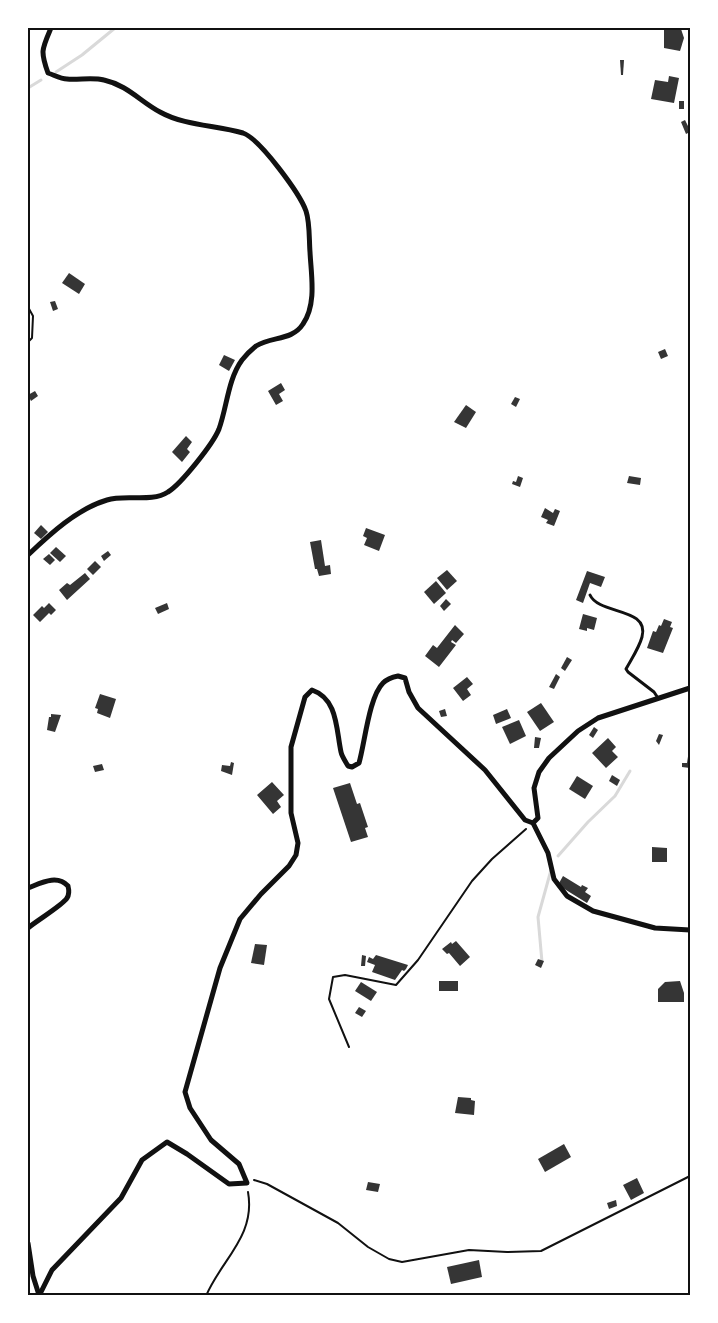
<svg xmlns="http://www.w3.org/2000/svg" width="718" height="1323" font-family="Raleway,sans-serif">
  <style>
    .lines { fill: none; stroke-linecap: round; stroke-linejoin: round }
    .stream { stroke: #d9d9d9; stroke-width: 3 }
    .building { fill: #353535 }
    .path { stroke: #111; stroke-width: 2 }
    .service { stroke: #111; stroke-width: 3 }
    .minor { stroke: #111; stroke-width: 5 }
    .neatline { fill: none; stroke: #111; stroke-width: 2 }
  </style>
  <rect width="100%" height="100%" fill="#fff"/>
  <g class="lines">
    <g class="stream">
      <polyline points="56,72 82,55 115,28"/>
      <polyline points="28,88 41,80"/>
      <polyline points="558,856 588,822 615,796 630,771"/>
      <polyline points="542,962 538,917 551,870"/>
    </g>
  </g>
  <g class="building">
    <polygon points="664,28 681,29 684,38 680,51 664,48"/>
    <polygon points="620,60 624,60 623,75 621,75"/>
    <polygon points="669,76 679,78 674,103 651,99 655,80 668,82"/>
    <rect x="679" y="101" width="5" height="8"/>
    <polygon points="685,120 688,126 690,124 690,132 686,134 681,122"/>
    <polygon points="69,273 85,284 79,294 62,283"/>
    <polygon points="55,301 58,309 53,311 50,302"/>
    <polygon points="665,349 668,356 661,359 658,352"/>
    <polygon points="224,355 235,360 229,371 219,365"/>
    <polygon points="281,383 285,390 279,394 283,401 276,405 268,391"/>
    <polygon points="35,391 38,396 31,401 28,395"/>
    <polygon points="515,397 520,399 516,407 511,404"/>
    <polygon points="466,405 476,412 466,428 454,422"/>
    <polygon points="186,436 192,442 187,449 190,452 182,462 172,452"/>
    <polygon points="518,476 523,478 520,487 512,484 513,481 516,482"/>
    <polygon points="629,476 641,478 640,485 627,483"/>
    <polygon points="545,508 553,513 555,509 560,511 554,526 546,523 548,520 541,517"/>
    <polygon points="41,525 48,532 41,539 34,533"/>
    <polygon points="366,528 385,535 379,551 364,545 367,538 363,536"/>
    <polygon points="321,540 325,566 330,565 331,574 319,576 317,569 315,569 310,542"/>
    <polygon points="56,547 66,556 60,562 50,553"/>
    <polygon points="108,551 111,555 104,561 101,556"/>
    <polygon points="49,554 55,560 50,565 43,559"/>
    <polygon points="95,561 101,567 93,575 87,569"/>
    <polygon points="447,570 457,581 447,590 437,578"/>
    <polygon points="587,571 605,577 601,587 590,583 583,603 576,600"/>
    <polygon points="85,573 90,579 67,600 59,590 67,583 70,585"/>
    <polygon points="436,581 446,593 434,604 424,592"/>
    <polygon points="446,599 451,604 444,611 440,606"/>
    <polygon points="49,603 56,610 51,615 49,613 40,622 33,615 42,606 44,608"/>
    <polygon points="167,603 169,609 158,614 155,608"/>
    <polygon points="583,614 597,618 594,630 587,628 587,631 579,629"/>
    <polygon points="664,619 672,622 670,627 673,628 663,653 647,648 653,631 656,632 659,625 661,626"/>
    <polygon points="455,625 464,634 456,643 452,640 451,642 456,645 439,667 425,656 433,645 437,648"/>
    <polygon points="567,657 572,660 565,671 561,668"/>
    <polygon points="556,674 560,677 554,689 549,687"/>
    <polygon points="467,677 473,684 467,689 471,695 463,701 453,688"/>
    <polygon points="100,694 116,699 110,718 97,713 98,709 95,708"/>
    <polygon points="541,703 554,722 540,731 527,712"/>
    <polygon points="445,709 447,716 441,717 439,711"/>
    <polygon points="507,709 511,718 496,724 493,715"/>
    <polygon points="51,714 61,715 55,732 47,730 49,717 51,717"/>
    <polygon points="519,720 526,736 510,744 502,727"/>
    <polygon points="594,727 598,730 593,738 589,735"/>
    <polygon points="659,734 663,735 659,745 656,741"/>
    <polygon points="535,737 541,738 539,748 534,748"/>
    <polygon points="608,738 616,747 612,751 618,757 606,768 592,753"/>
    <polygon points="689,750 690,768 682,767 682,763 687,763"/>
    <polygon points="231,762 234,763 232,775 221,771 222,765 230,766"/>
    <polygon points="102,764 104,770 95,772 93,766"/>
    <polygon points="612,775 620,780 617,786 609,781"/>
    <polygon points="577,776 593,786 585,799 569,789"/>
    <polygon points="272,782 284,795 277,801 281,807 273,814 257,795"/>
    <polygon points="350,783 357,804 360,803 368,827 365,828 368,837 351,842 333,788"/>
    <polygon points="652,847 667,848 667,862 652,862"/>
    <polygon points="563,876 581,887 582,885 588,888 585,892 591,896 587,903 558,885"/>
    <polygon points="456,941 470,957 460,966 449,953 447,954 442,949 451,942 452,944"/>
    <polygon points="255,944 267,945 264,965 251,963"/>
    <polygon points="362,955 366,956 365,966 361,966"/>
    <polygon points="376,955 408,965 406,969 404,971 402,970 395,980 372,972 375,965 367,962 369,957 373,959"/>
    <polygon points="538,959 544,961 541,968 535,965"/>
    <rect x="439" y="981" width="19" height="10"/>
    <polygon points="680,981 684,993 684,1002 658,1002 658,989 665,982"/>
    <polygon points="361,982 377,992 371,1001 355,991"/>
    <polygon points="359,1007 366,1011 362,1017 355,1013"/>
    <polygon points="458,1097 471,1098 471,1100 475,1101 474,1115 455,1113"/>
    <polygon points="564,1144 571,1157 545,1172 538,1159"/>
    <polygon points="637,1178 644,1193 631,1200 623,1185"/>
    <polygon points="368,1182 380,1184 378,1192 366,1190"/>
    <polygon points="616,1200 617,1206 609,1209 607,1203"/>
    <polygon points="479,1260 482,1277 451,1284 447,1267"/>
  </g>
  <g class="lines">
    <g class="path">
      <polyline points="28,307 33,316 32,338 28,342"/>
      <polyline points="349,1047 329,999 333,977 345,975 396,985 418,960 472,881 492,859 526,829"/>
      <polyline points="254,1180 267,1184 338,1223 368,1247 389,1259 402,1262 469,1250 507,1252 541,1251 690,1176"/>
      <path d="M206,1296c15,-36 50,-60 42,-104"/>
    </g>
    <path class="service" d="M590,595c9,20 60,12 52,42 -3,11 -10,21 -16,32l2,3 26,20 4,6"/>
    <g class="minor">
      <path d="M28,555c22,-21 49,-46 79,-55 19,-6 44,3 61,-8 13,-8 45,-48 51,-63 8,-22 9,-50 23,-69 4,-5 9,-10 14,-14 16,-10 36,-5 47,-22 14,-20 8,-50 7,-72 -1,-12 0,-29 -4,-41 -6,-17 -46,-72 -63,-78 -27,-8 -58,-7 -83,-21 -19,-10 -33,-27 -56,-32 -11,-3 -25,0 -37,-1 -6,0 -13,-4 -19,-6 -8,-22 -6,-24 3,-45"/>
      <polyline points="533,823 548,853 554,879 567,896 593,911 655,928 690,930"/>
      <path d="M28,888c13,-5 29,-14 40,-2 1,4 1,9 -1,12 -4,7 -31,23 -39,30"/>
      <polyline points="28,1243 33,1276 39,1295"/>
      <path d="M39,1296l13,-26 69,-72 21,-38 25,-18 20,12 42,30 18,-1 -8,-19 -28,-24 -21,-32 -5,-16 35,-124 20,-49 21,-25 28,-28 7,-11 2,-12 -7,-30v-66l14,-50 7,-7c26,9 24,39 29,62 1,5 5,10 7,14l4,1 7,-4c6,-21 10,-66 24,-80 4,-4 10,-6 15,-7l7,2 4,14 9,16 67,62 40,50 8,3 5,-5 -4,-30 5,-16 10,-14 29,-27 20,-13 92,-30"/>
    </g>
  </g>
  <rect width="718" height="1323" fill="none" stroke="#ffffff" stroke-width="58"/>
  <rect x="29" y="29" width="660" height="1265" class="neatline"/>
</svg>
